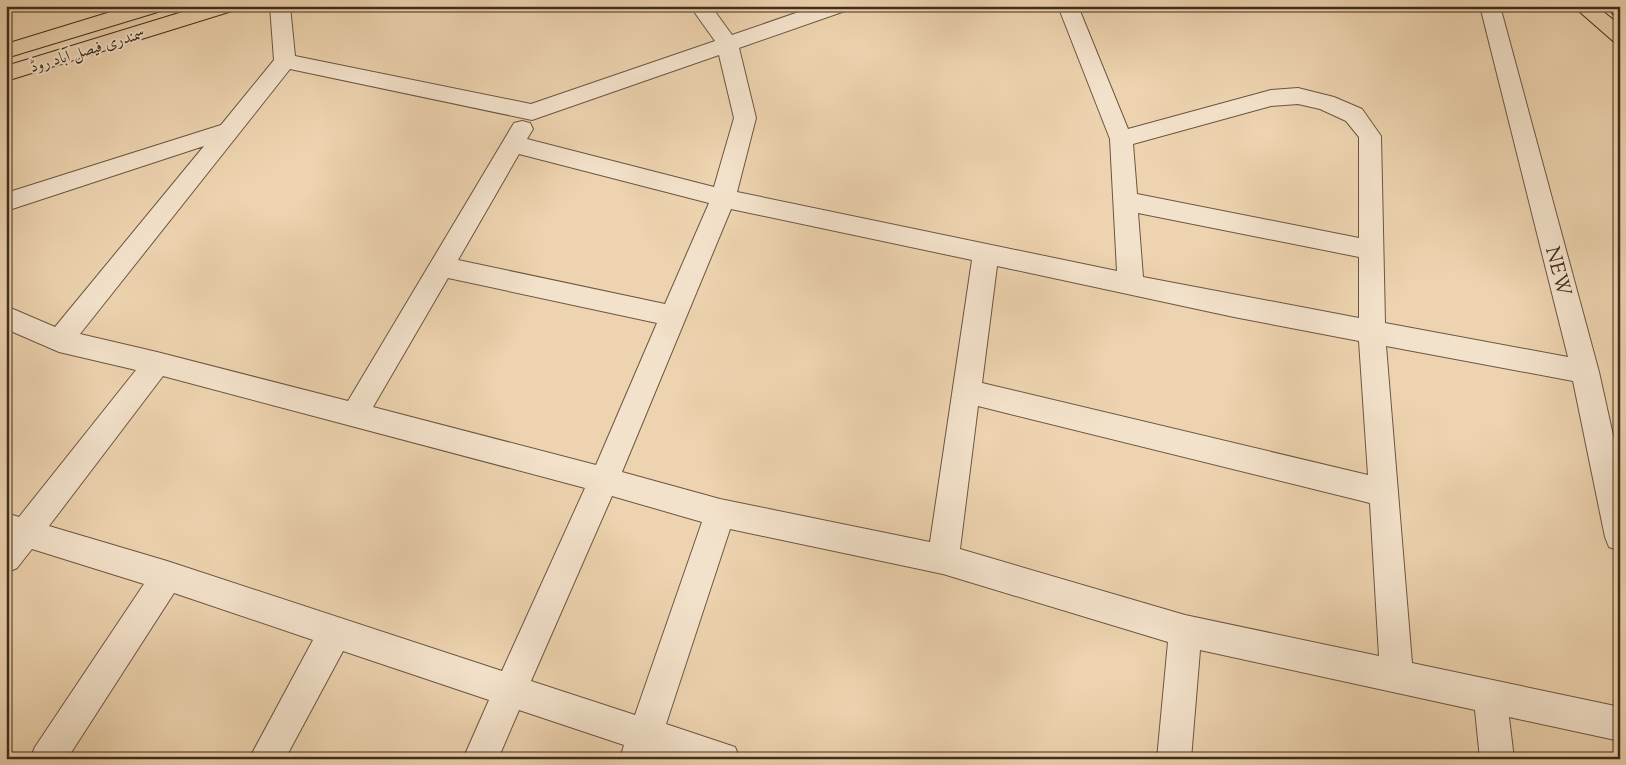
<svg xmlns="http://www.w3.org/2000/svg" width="1626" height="765" font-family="'Sorts Mill Goudy',Amiri,serif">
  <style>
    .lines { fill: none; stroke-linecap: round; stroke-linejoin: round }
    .street-casing { stroke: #6c5640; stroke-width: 2 }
    .primary-casing { stroke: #412d1b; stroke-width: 2 }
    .highway-casing { stroke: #412d1b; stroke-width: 2 }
    .street { fill: #f3e2cb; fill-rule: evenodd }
    .primary { fill: #edd3af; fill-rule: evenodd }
    .highway { fill: #edd3af; fill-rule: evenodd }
    .labels { text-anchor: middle; stroke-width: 4; stroke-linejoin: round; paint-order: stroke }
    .far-street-label { font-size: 16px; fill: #412d1b; stroke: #f3e2cb }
    .street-label { font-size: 20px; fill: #412d1b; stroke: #f3e2cb }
  </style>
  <rect width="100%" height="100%" fill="#edd3af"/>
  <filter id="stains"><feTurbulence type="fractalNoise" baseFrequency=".004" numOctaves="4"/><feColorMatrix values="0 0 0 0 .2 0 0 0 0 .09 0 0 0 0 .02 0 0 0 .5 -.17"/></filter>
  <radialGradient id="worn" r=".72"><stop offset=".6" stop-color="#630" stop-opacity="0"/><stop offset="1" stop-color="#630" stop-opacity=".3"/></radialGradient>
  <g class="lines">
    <defs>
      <path id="street" d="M270,6h20l5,50 236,48 184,-63 -25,-35h21l21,29 84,-29h32l-3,5 -106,37 17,70 -19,74 380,79 -7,-132 -52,-133h20l50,123 143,-39 27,-2 36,9 28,12 19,27 4,187 183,34 -88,-351h20l99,366 21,95v84l-11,-4 -4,-10 -32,-156 -187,-35 26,317 208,44v34l-111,-24 5,42h-34l-5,-49 -275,-60 -9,109h-34l11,-117 -225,-68 -213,-45 -64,195 69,23 5,12h-74l-11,-3 -1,3h-34l4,-14 -105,-35 -21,49h-35l26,-59 -146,-49 -58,108h-36l64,-119 -139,-47 -107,166h-37l5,-12 109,-163 -112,-35 -15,19 -11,5v-60l13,4 117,-147 -77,-18 -53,-23v-23l49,21 149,-181 -198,65v-18l215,-68 53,-65zM719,55l15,63 -20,69 -187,-48 6,-10 -3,-6 -8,-2 -8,2 -166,278 -191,-49 -77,-18 210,-265 242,51zM1298,104l22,5 26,12 13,16v101l-222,-44 -4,-50 138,-38zM519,154l190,49 -44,101 -207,-44zM731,209l241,51 -42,282 -210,-43 -98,-27zM1138,213l221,44v61l-216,-41zM997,266l237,51 125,24 9,134 -386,-92zM448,278l209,45 -61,142 -223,-58zM163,376l422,112 -83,183 -335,-110 -118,-35zM978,406l392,97 9,153 -194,-41 -225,-66zM612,496l90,26 -67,193 -104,-34z"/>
      <g id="primary">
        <polygon points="1573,6 1596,6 1620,25 1620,43 1613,41"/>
        <polygon points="1606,6 1620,6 1620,16 1613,14"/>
      </g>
      <g id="highway">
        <polygon points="130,6 164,6 161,11 6,58 6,44"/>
        <polygon points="202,6 235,6 232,11 6,81 6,66"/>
      </g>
    </defs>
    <use href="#street" class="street-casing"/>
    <use href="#primary" class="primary-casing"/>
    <use href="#highway" class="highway-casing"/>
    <use href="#street" class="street"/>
    <use href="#primary" class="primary"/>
    <use href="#highway" class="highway"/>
  </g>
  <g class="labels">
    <g class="far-street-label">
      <text transform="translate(87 49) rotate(-17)" y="6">سمندری فیصل آباد روڈ</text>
    </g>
    <g class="street-label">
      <text transform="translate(1559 271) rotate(75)" y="7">NEW</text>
    </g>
  </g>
  <rect width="1626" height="765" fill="none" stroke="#edd3af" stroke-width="25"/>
  <rect x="8" y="8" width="1611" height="750" fill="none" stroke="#412d1b" stroke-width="2.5"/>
  <rect x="12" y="12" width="1601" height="740" fill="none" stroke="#412d1b"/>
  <rect width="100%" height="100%" filter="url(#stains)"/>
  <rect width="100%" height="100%" fill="url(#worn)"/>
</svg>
